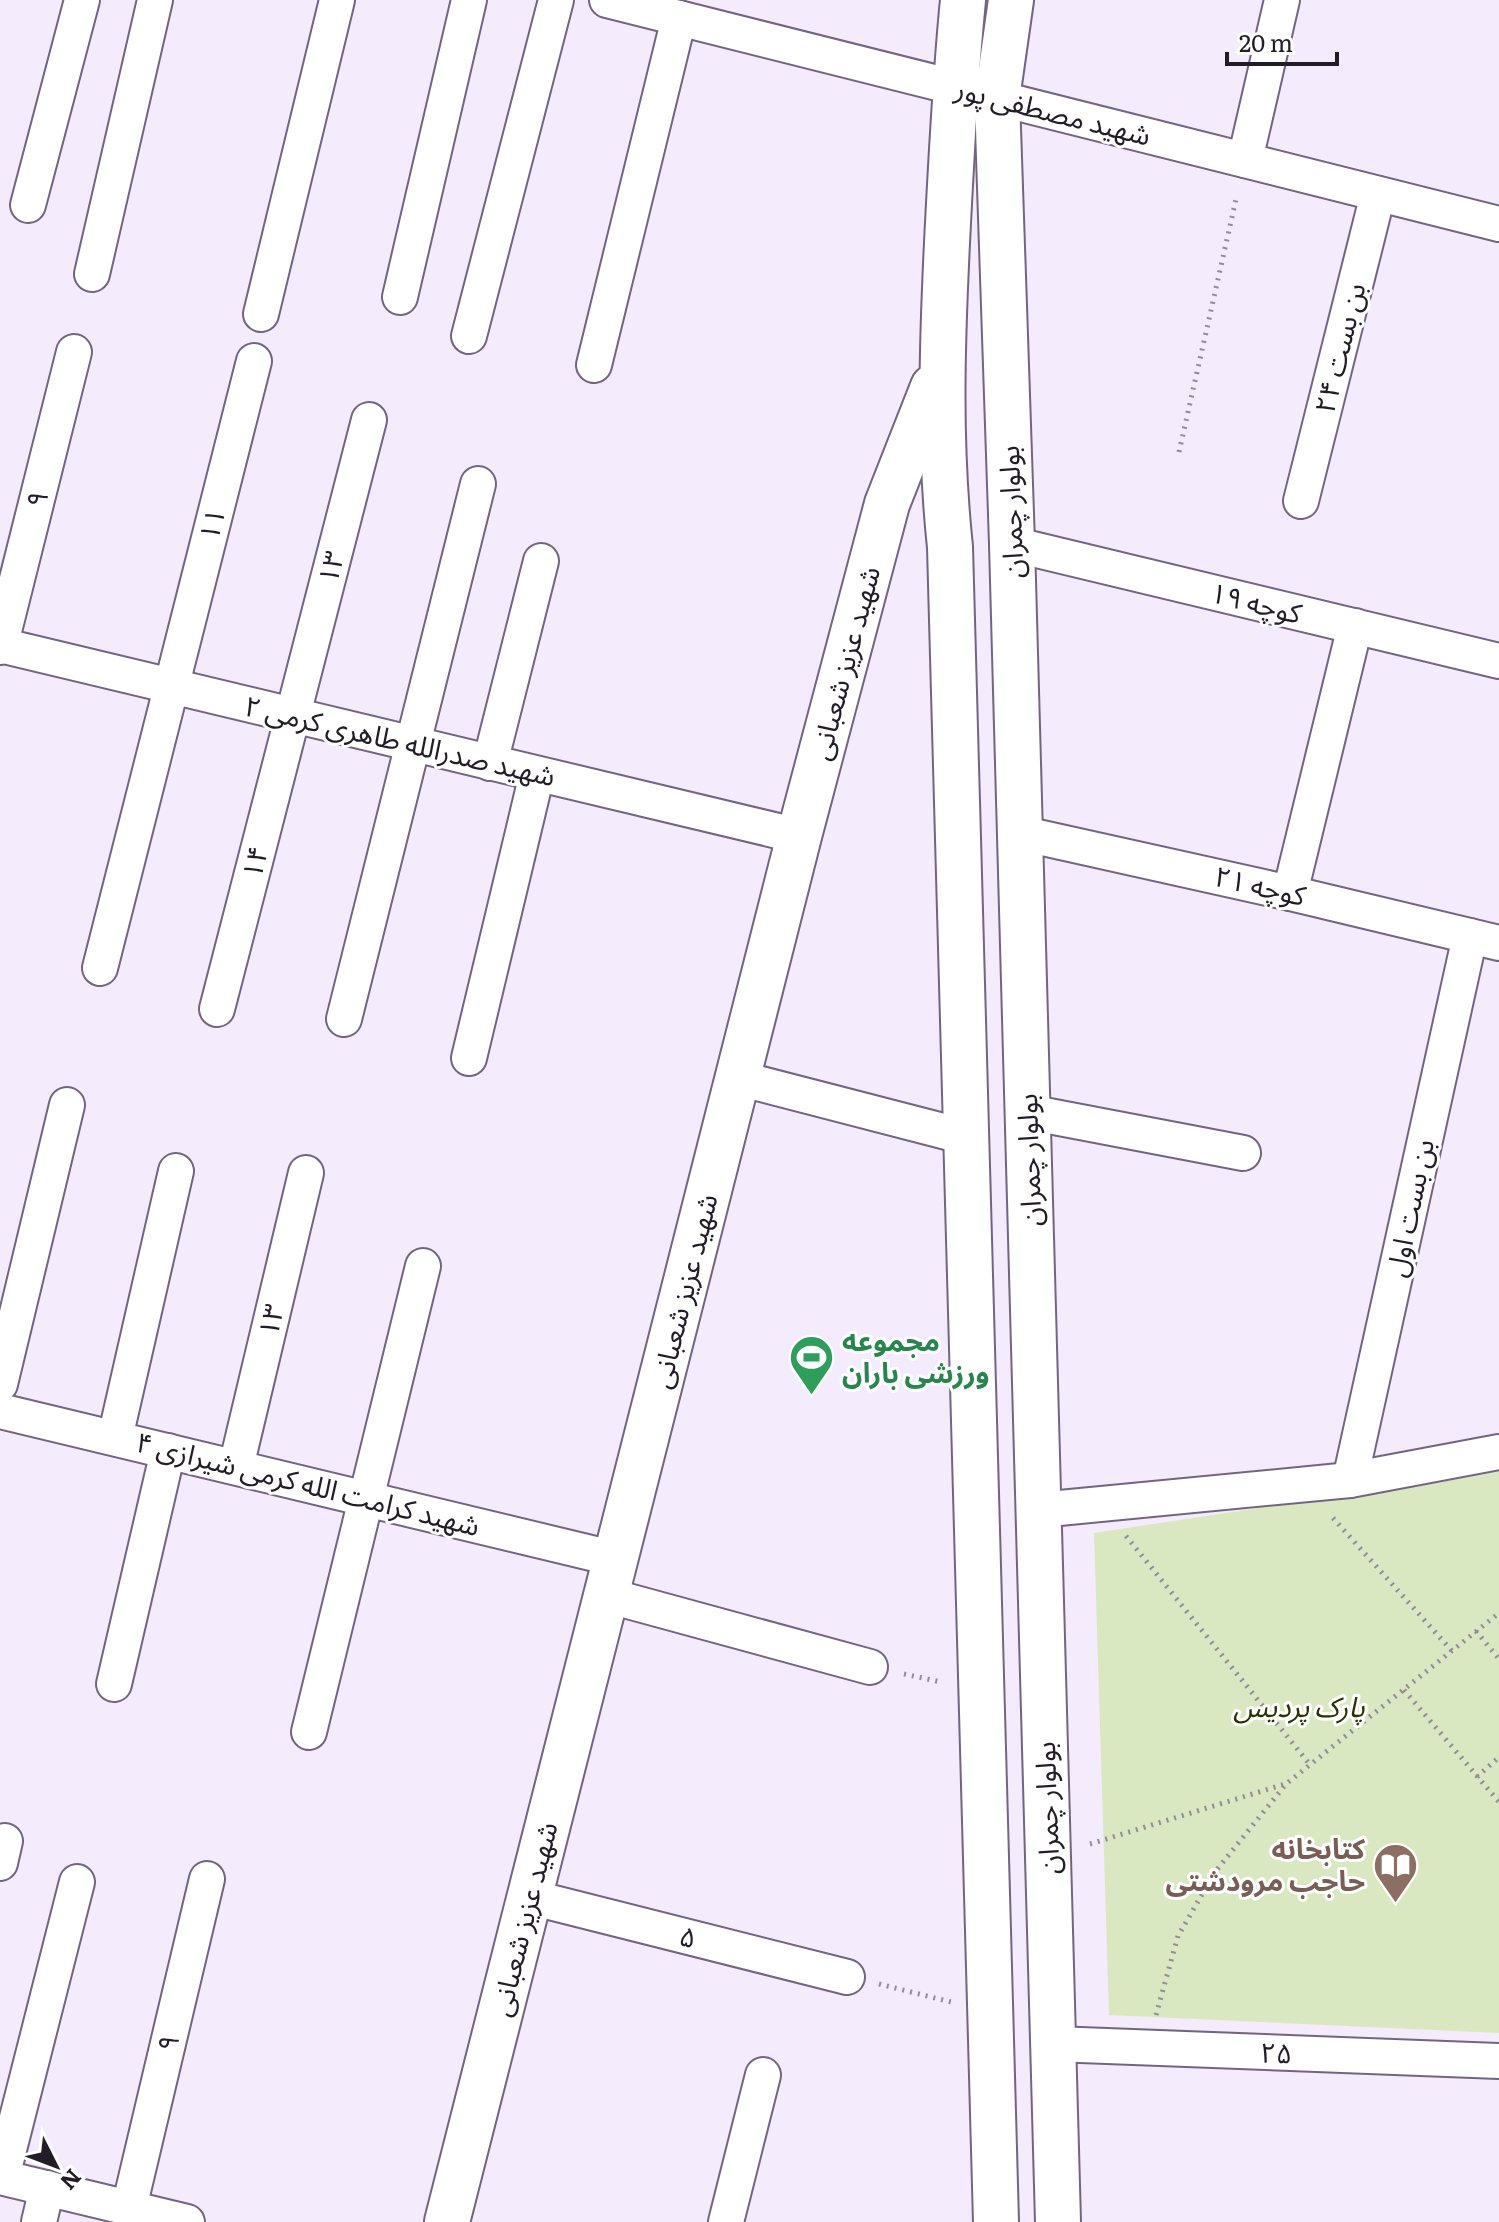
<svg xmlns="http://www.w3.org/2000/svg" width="1499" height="2222" font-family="Literata,'Noto Sans Arabic',serif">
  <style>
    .green { fill: #dae8c2 }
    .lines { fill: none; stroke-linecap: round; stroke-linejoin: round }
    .street-casing { stroke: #73657f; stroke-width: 38 }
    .secondary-casing { stroke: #73657f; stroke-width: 48 }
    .path { stroke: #928b98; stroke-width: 5; stroke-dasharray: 2 6; stroke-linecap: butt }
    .street { stroke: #fff; stroke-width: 34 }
    .secondary { stroke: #fff; stroke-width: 44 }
    .labels { text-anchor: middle; stroke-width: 6; stroke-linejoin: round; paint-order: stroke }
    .street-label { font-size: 28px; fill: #211c26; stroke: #fff }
    .leisure-label { font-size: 28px; font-weight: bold; fill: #27864d; stroke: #fff; text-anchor: start }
    .park-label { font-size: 28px; font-style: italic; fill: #273401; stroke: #fff }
    .education-label { font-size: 28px; font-weight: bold; fill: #785e54; stroke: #fff; text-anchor: end }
  </style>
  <rect width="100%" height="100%" fill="#f4ebfc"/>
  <polygon class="green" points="1499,1466 1499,2033 1109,2015 1094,1533 1431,1482"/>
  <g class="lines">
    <defs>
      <g id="street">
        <polyline points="607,0 1499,224"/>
        <polyline points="1245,160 1282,0"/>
        <polyline points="28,205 82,0"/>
        <polyline points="92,274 155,0"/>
        <polyline points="400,297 469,0"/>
        <polyline points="261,314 337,0"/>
        <polyline points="469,336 556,0"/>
        <polyline points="594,365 679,18"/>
        <polyline points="1301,501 1378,194"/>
        <polyline points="1012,544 1499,661"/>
        <polyline points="0,645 799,836"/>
        <polyline points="0,647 74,352"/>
        <polyline points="490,763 541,561"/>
        <polyline points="1020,833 1290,893 1499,943"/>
        <polyline points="1290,893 1355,626"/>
        <polyline points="100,968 254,361"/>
        <polyline points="217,1009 369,420"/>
        <polyline points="344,1019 478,484"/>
        <polyline points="469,1058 537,774"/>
        <polyline points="738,1078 966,1137"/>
        <polyline points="1028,1112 1243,1153"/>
        <polyline points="0,1384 67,1105"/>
        <polyline points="0,1411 616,1559"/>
        <polyline points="115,1438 176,1171"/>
        <polyline points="236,1467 306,1173"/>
        <polyline points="1350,1480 1470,936"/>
        <polyline points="1039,1510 1350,1480 1499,1452"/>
        <polyline points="606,1595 870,1667"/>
        <polyline points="114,1684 168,1451"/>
        <polyline points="309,1732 423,1266"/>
        <polyline points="0,1863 5,1841"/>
        <polyline points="530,1897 847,1977"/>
        <polyline points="1054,2044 1499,2061"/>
        <polyline points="0,2177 187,2222"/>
        <polyline points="2,2177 77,1882"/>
        <polyline points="129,2208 207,1879"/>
        <polyline points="39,2222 47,2188"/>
        <polyline points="726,2222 763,2075"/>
      </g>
      <g id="secondary">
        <path d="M963,0c-8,81 -12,162 -16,243 -5,103 -8,200 3,304l46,1675"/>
        <polyline points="1011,0 997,98 1012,544 1058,2222"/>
        <polyline points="447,2222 799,836 887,504 933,387"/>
      </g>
    </defs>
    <use href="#street" class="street-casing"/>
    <use href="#secondary" class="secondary-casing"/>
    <g class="path">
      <polyline points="1179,452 1237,195"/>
      <polyline points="1333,1518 1452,1651"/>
      <polyline points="1126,1536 1311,1766"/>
      <polyline points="1476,1631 1499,1659"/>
      <polyline points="904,1674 941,1682"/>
      <polyline points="1404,1690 1499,1802"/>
      <polyline points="1477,1777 1499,1757"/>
      <polyline points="1090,1844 1285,1784"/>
      <polyline points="879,1984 951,2002"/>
      <polyline points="1156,2015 1178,1936 1215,1872 1286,1784 1499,1613"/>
    </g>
    <use href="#street" class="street"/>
    <use href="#secondary" class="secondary"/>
  </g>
  <defs>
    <symbol id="stadium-pin" viewBox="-11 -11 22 30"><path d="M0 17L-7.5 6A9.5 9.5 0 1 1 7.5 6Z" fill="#2e9e5b" stroke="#fff"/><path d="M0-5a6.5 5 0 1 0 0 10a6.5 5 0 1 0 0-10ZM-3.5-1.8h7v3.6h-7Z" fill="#fff"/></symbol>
    <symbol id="library-pin" viewBox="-11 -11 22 30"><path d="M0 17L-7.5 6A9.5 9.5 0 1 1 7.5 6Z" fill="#8d6e63" stroke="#fff"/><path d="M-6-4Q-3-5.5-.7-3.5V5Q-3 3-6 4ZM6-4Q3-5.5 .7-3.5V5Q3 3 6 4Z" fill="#fff"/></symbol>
  </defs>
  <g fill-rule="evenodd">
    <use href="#stadium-pin" x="786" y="1332" width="51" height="69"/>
    <use href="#library-pin" x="1370" y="1840" width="51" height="69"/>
  </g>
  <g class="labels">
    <g class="street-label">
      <text transform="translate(1053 112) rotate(14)" y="10">شهید مصطفی پور</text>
      <text transform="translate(1340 348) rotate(-76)" y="10">بن بست ۲۴</text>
      <text transform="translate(37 499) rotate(-76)" y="10">۹</text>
      <text transform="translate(1011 512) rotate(-92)" y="10">بولوار چمران</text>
      <text transform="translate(212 524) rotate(-76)" y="10">۱۱</text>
      <text transform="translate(331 567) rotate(-76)" y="10">۱۳</text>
      <text transform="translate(1256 603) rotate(14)" y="10">کوچه ۱۹</text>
      <text transform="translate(845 663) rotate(-75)" y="10">شهید عزیز شعبانی</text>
      <text transform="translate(400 741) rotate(13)" y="10">شهید صدرالله طاهری کرمی ۲</text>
      <text transform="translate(255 862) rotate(-76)" y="10">۱۴</text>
      <text transform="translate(1260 886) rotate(13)" y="10">کوچه ۲۱</text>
      <text transform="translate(1029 1160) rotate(-92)" y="10">بولوار چمران</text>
      <text transform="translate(1410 1208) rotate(-78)" y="10">بن بست اول</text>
      <text transform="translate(684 1291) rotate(-76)" y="10">شهید عزیز شعبانی</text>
      <text transform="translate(271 1320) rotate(-77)" y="10">۱۳</text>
      <text transform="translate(308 1484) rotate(14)" y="10">شهید کرامت الله کرمی شیرازی ۴</text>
      <text transform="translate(1047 1808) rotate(-92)" y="10">بولوار چمران</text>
      <text transform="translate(524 1919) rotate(-76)" y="10">شهید عزیز شعبانی</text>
      <text transform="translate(688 1937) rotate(14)" y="10">۵</text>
      <text transform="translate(168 2043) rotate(-77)" y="10">۹</text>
      <text transform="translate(1276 2053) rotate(2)" y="10">۲۵</text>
    </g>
    <g class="leisure-label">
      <text x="842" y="1351">مجموعه<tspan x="842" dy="32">ورزشی باران</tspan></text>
    </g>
    <g class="park-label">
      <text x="1299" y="1717">پارک پردیس</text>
    </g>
    <g class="education-label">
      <text x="1365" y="1859">کتابخانه<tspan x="1365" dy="32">حاجب مرودشتی</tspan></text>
    </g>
  </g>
  <g transform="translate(56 2166) rotate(132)" stroke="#ffffff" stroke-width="6" paint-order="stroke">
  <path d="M0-6L14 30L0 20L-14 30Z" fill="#211c26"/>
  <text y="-12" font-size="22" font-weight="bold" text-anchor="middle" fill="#211c26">N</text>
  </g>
  <path d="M1227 52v12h110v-12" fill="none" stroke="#211c26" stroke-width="4"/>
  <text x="1239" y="52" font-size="24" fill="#211c26" stroke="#ffffff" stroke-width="6" paint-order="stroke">20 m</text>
</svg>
